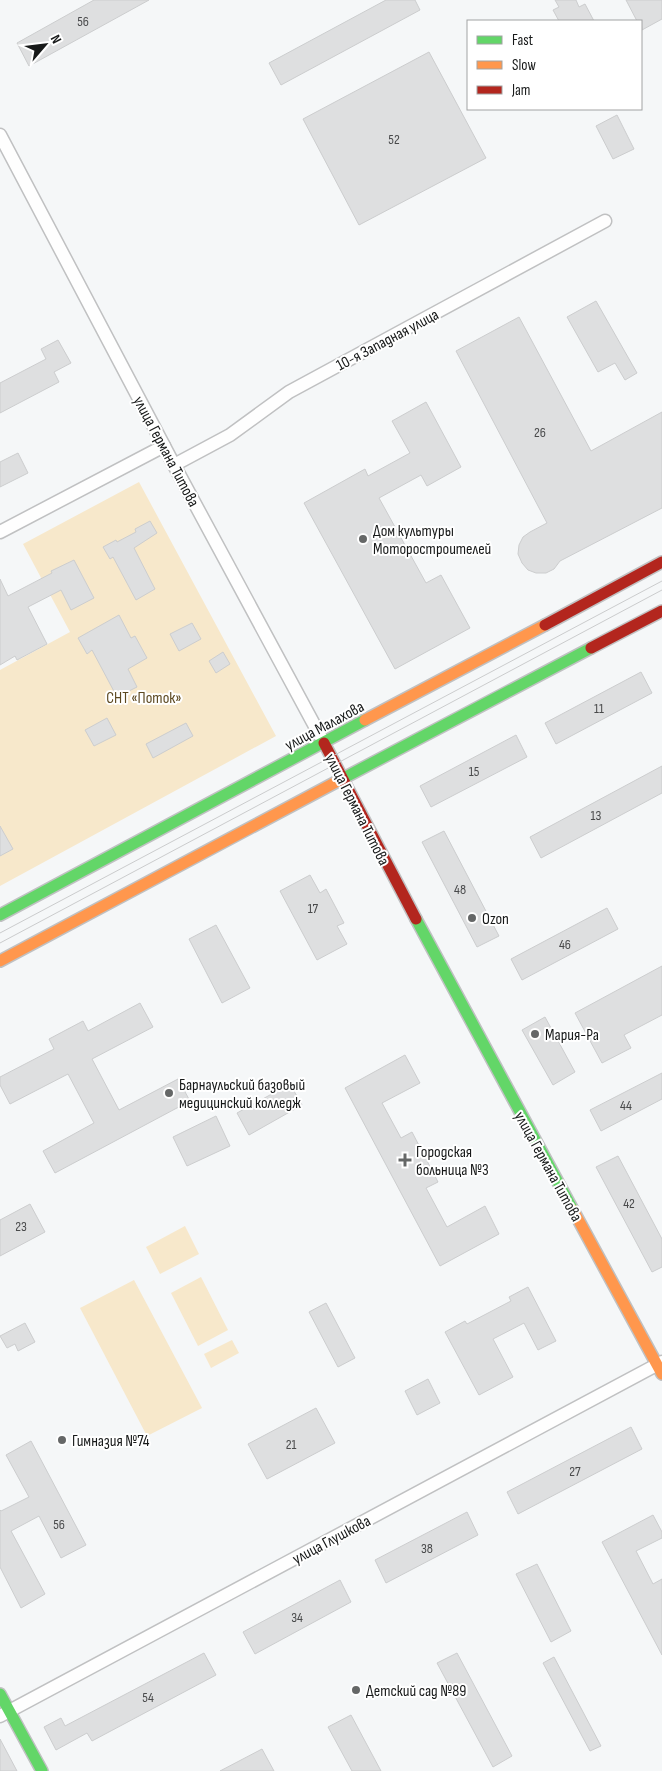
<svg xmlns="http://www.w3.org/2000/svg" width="662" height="1771" font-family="'Sofia Sans Condensed',sans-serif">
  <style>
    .green { fill: #f7e8cb }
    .building { fill: #dedfe0; stroke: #cccdce }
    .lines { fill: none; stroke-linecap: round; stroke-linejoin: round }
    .street-casing { stroke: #c0c1c2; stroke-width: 15 }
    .fast-casing { stroke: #c0c1c2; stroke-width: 14 }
    .slow-casing { stroke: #c0c1c2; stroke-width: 14 }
    .jam-casing { stroke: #c0c1c2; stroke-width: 14 }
    .street { stroke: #fefefe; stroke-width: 12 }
    .fast { stroke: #63d668; stroke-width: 11 }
    .slow { stroke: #ff974d; stroke-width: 11 }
    .jam { stroke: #b3261e; stroke-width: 11 }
    .tram { stroke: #cbcccd; stroke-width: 1 }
    .poi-dot { fill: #656767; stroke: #fff; stroke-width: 2 }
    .labels { text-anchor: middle; stroke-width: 4; stroke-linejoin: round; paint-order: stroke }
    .number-label { font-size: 14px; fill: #494a4b }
    .street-label { font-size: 16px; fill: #171919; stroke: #fff }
    .poi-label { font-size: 16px; fill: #171919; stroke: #fff; text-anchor: start }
    .park-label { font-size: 16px; fill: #5c4820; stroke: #fff }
  </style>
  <rect width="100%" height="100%" fill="#f5f7f8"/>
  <g class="green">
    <polygon points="139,482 276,736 0,886 0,670 70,632 23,544"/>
    <polygon points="185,1226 199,1254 160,1274 146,1247"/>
    <polygon points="201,1277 228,1330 198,1346 171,1293"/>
    <polygon points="134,1280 202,1408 147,1436 80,1308"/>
    <polygon points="232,1340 239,1353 211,1368 204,1354"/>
  </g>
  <g class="building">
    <polygon points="94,0 149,0 29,66 17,43"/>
    <polygon points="386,0 415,0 420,10 281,85 269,63"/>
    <polygon points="555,0 576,0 579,7 585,4 594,21 559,21 553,10 559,7"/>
    <polygon points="626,0 662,0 662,19 642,30 641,21 637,21"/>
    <polygon points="429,52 486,158 359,225 303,119"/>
    <polygon points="617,115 634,149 613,159 596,126"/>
    <polygon points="596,301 637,373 625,380 615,363 598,372 567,317"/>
    <polygon points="519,317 591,451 662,412 662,508 560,561 554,569 546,573 536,573 528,570 522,563 518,554 519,545 523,537 530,532 547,523 456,351"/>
    <polygon points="58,340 71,363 54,372 59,382 0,413 0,383 46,359 41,349"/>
    <polygon points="426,402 461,467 427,486 421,475 379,498 426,583 441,575 470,628 395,669 304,503 365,469 368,476 410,453 392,421"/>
    <polygon points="18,453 28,473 0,487 0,462"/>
    <polygon points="150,521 157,533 134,548 155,589 136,600 113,557 110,559 103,547 116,540 117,542 136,532 135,529"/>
    <polygon points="74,560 94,598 71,610 61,590 28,607 47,644 17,660 15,656 0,665 0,579 8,596 52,573 51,571"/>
    <polygon points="119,615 131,638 135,636 147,658 128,669 137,687 117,697 92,650 87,654 78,638"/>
    <polygon points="192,623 201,639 179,651 170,634"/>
    <polygon points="223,652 230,664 216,673 209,661"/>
    <polygon points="641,672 652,693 556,744 545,723"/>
    <polygon points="107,718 116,735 94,746 85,730"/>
    <polygon points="186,723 193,736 153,758 146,744"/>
    <polygon points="516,735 527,757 431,807 420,786"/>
    <polygon points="662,766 662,793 541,858 530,837"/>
    <polygon points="0,826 13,849 0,856"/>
    <polygon points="444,831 499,936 477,947 422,842"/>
    <polygon points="310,875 320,893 326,889 344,923 337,926 347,944 317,960 280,891"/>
    <polygon points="607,908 618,929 522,980 511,959"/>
    <polygon points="216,925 250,988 222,1003 189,939"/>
    <polygon points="662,966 662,1015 624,1035 631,1048 602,1063 575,1013"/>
    <polygon points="140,1003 153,1027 92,1059 119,1110 178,1079 190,1101 55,1173 43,1151 94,1123 68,1074 10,1104 0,1085 0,1077 54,1049 49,1039 83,1021 88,1031"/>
    <polygon points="545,1017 575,1072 553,1085 522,1030"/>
    <polygon points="405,1055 420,1083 382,1103 401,1138 412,1132 438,1182 426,1188 447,1227 485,1206 499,1234 440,1266 345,1088"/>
    <polygon points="662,1073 662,1099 601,1131 590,1110"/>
    <polygon points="290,1084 302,1105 249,1135 237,1113"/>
    <polygon points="216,1116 230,1146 187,1166 173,1137"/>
    <polygon points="618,1156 662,1239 662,1267 652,1272 596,1167"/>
    <polygon points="30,1204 45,1232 0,1256 0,1220"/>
    <polygon points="528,1287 556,1341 538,1350 524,1323 493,1339 513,1377 479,1395 445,1332 465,1321 467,1324 511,1301 509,1297"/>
    <polygon points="326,1303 355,1358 338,1367 309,1312"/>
    <polygon points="25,1323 35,1342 18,1351 15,1344 7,1348 0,1336"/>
    <polygon points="428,1379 440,1403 417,1415 405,1391"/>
    <polygon points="316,1408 335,1443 267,1479 248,1444"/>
    <polygon points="631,1427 642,1449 518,1514 507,1492"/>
    <polygon points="31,1441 86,1545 61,1558 39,1516 11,1531 45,1594 21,1608 0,1567 0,1510 1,1511 29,1497 6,1455"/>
    <polygon points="467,1512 478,1535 386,1583 375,1560"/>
    <polygon points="653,1515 662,1532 662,1538 636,1551 653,1584 662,1579 662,1655 602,1542"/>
    <polygon points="537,1564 571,1631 551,1642 516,1574"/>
    <polygon points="340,1580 351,1602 255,1654 243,1632"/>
    <polygon points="204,1653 216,1675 92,1741 87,1733 56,1750 44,1727 61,1718 65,1726"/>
    <polygon points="457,1653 512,1756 493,1767 437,1663"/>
    <polygon points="554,1657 601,1746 590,1751 543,1663"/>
    <polygon points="351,1715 381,1771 352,1771 328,1727"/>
    <polygon points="0,1739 17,1771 0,1771"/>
    <polygon points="262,1749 274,1771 220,1771"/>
  </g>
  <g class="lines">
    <defs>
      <g id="street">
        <polyline points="0,135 174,465 324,743"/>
        <polyline points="174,465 230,435 289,392 605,221"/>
        <polyline points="0,532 164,446"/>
        <polyline points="0,1716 662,1362"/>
      </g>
      <g id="fast">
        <polyline points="338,781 591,648"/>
        <polyline points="0,915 365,720"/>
        <polyline points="416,919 573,1210"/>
        <polyline points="0,1694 42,1771"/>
      </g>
      <g id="slow">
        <polyline points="365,720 545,625"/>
        <polyline points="0,961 338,781"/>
        <polyline points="573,1210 662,1374"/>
      </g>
      <g id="jam">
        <polyline points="545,625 662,562"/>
        <polyline points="591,648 662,611"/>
        <polyline points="324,743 416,919"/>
      </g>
    </defs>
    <use href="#street" class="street-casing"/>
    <use href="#fast" class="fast-casing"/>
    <use href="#slow" class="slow-casing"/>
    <use href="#jam" class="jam-casing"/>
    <use href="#street" class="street"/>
    <use href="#fast" class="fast"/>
    <use href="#slow" class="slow"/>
    <use href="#jam" class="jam"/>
    <g class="tram">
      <polyline points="0,933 662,581"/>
      <polyline points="0,943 662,590"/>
    </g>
  </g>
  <g class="poi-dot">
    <circle cx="363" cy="539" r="5"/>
    <circle cx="472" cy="918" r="5"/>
    <circle cx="535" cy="1034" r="5"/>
    <circle cx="169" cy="1093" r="5"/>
    <path d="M402.5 1152.5h5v5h5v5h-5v5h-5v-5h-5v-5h5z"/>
    <circle cx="62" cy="1440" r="5"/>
    <circle cx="356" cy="1690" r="5"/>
  </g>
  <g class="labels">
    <g class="number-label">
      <text x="83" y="26">56</text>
      <text x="394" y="144">52</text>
      <text x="540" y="437">26</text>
      <text x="599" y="713">11</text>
      <text x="474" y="776">15</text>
      <text x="596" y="820">13</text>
      <text x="460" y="894">48</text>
      <text x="313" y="913">17</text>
      <text x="565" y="949">46</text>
      <text x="626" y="1110">44</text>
      <text x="629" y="1208">42</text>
      <text x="21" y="1231">23</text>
      <text x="291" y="1449">21</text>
      <text x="575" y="1476">27</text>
      <text x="59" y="1529">56</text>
      <text x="427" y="1553">38</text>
      <text x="297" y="1622">34</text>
      <text x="148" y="1702">54</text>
    </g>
    <g class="street-label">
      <text transform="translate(387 339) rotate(-28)" y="6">10-я Западная улица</text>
      <text transform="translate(167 451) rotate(62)" y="6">улица Германа Титова</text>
      <text transform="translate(324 725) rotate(-28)" y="6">улица Малахова</text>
      <text transform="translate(358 809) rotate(63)" y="6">улица Германа Титова</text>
      <text transform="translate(549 1166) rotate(61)" y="6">улица Германа Титова</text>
      <text transform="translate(331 1539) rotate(-28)" y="6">улица Глушкова</text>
    </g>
    <g class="poi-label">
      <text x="373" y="536">Дом культуры<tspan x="373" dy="18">Моторостроителей</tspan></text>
      <text x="482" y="924">Ozon</text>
      <text x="545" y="1040">Мария-Ра</text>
      <text x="179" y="1090">Барнаульский базовый<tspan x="179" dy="18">медицинский колледж</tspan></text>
      <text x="416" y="1157">Городская<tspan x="416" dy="18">больница №3</tspan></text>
      <text x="72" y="1446">Гимназия №74</text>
      <text x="366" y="1696">Детский сад №89</text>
    </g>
    <g class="park-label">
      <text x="144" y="703">СНТ «Поток»</text>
    </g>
  </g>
  <rect x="467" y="20" width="175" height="90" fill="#ffffff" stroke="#a2a3a3"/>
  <rect x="477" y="36" width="25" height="8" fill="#63d668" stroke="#a2a3a3"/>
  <text x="512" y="45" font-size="15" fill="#171919">Fast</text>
  <rect x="477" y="61" width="25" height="8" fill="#ff974d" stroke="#a2a3a3"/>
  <text x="512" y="70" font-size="15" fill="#171919">Slow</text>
  <rect x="477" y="86" width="25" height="8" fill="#b3261e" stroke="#a2a3a3"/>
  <text x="512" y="95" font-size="15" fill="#171919">Jam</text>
  <g transform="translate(45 45) rotate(62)" stroke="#ffffff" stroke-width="4" paint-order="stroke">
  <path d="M0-4L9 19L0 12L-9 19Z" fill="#171919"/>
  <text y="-8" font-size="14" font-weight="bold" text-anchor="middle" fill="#171919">N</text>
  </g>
</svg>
